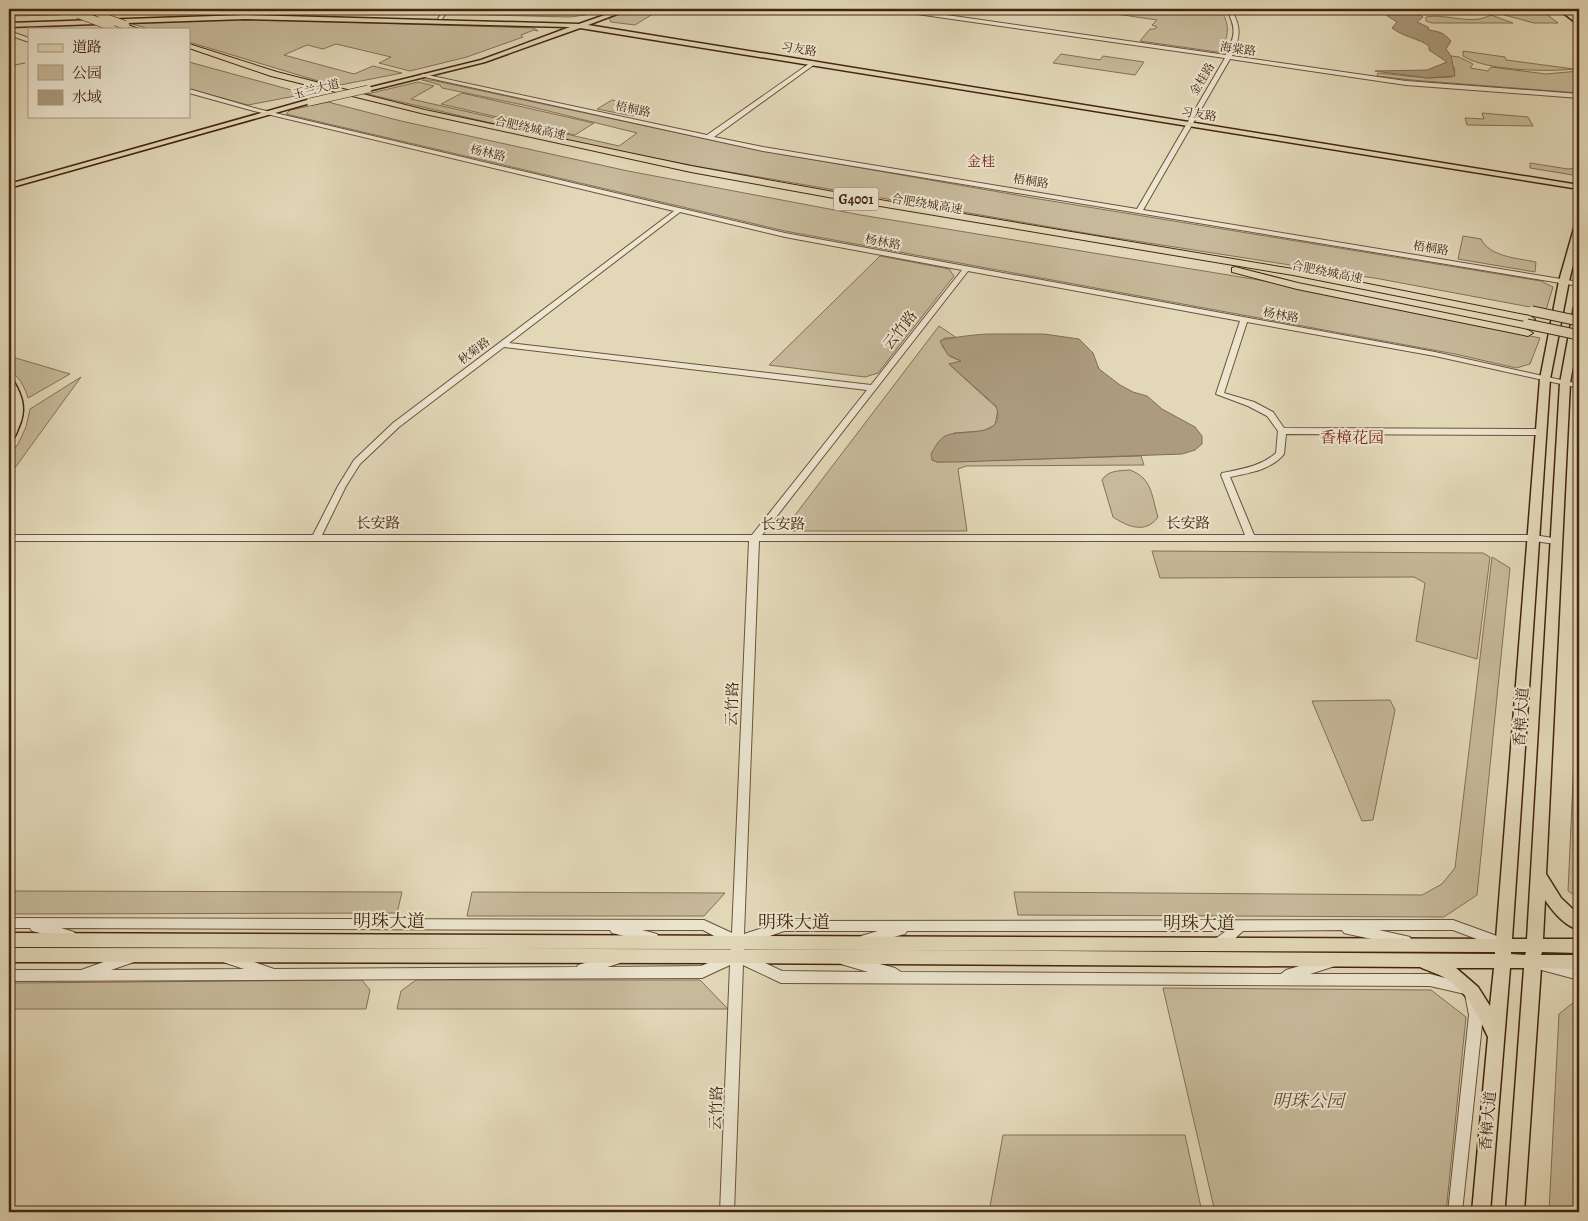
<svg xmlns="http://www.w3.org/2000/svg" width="1588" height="1221" font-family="Alegreya,'Noto Serif SC',serif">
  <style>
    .green { fill: #c7ba9b; stroke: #867054 }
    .water { fill: #ac9b7e; stroke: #826c51 }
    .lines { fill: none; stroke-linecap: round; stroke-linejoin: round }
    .stream { stroke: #826c51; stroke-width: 1 }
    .minor-casing { stroke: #6c5238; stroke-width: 2 }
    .major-casing { stroke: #44250d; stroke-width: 3 }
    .highway-casing { stroke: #44250d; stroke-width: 2 }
    .minor { fill: #ece6d1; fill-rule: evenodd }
    .major { fill: #e2d8b8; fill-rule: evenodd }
    .highway { fill: #e2d8b8; fill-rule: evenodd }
    .major-bridge-casing { stroke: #44250d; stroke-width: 8; stroke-linecap: butt }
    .highway-bridge-far2-casing { stroke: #44250d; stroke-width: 9; stroke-linecap: butt }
    .highway-bridge-far1-casing { stroke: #44250d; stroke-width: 11; stroke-linecap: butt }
    .highway-bridge-casing { stroke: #44250d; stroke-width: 14; stroke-linecap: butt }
    .major-bridge { stroke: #e2d8b8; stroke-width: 7 }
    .highway-bridge-far2 { stroke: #e2d8b8; stroke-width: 8 }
    .highway-bridge-far1 { stroke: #e2d8b8; stroke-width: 9 }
    .highway-bridge { stroke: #e2d8b8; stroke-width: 12 }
    .labels { text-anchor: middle; stroke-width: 4; stroke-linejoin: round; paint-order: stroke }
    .far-street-label { font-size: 12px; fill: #44250d; stroke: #ece6d1 }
    .far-neighbourhood-label { font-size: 14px; fill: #7a1f14; stroke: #ece6d1 }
    .shield { fill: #ece6d1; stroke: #765f48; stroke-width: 1 }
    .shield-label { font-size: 14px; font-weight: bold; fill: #44250d }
    .street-label { font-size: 15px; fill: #44250d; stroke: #ece6d1 }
    .neighbourhood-label { font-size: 16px; fill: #7a1f14; stroke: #ece6d1 }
    .near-street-label { font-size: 18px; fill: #44250d; stroke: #ece6d1 }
    .near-park-label { font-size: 18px; font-style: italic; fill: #654a30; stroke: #ece6d1 }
  </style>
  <rect width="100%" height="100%" fill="#e2d8b8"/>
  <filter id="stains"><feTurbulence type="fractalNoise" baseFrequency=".004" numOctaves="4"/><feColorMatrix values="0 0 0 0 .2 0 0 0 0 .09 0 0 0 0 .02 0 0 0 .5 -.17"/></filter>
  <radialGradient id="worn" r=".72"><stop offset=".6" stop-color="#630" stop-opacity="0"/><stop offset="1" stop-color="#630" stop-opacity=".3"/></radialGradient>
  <g class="green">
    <polygon points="9,9 44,9 59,15 9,16"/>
    <polygon points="555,9 600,9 585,15 570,17 447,14 502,13"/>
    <polygon points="635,9 661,9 635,25 611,22 609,18"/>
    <path d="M1082,9h138c11,17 8,25 2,43h-5l-77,-11 10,-12h5l2,-2 -5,-2 5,-5z"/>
    <polygon points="1504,9 1540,9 1558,23 1534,23 1497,13"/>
    <path d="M1491,15l22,8h-81l-6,-2v-4c21,-4 44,9 65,-2z"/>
    <polygon points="245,19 534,28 538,31 534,30 521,35 523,37 467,57 410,71 379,63 391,57 336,44 323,49 307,45 284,55 354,74 373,66 402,73 335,86 189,42 189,29 149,29 126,22"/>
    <path d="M1463,51l42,6 1,3 68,9c-27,3 -88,2 -111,-13z"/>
    <polygon points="1061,54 1100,60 1103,56 1144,62 1135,75 1053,63"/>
    <polygon points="1451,56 1459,57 1473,64 1470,68 1488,71 1491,67 1546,74 1579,71 1579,93 1411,80 1377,76 1378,73 1428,78 1452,77 1455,70 1450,61"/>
    <polygon points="189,62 306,94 248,105 189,89"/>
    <polygon points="422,80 431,80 758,150 1039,199 1541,281 1553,287 1546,310 1380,279 1091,234 695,166 572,142 367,94 418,82 434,86 411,99 619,146 637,133 528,106 442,88 440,85"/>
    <polygon points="462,93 593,123 594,123 575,135 441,104"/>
    <polygon points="612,100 647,107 633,116 597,109"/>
    <polygon points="328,102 401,121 628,171 861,215 1259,280 1540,338 1530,364 1516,368 1455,354 785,231 286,114 290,110"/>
    <polygon points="1482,113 1528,117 1533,126 1467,125 1465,118 1484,119"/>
    <polygon points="1530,163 1568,169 1578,168 1579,164 1579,173 1573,175 1530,168"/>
    <path d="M1463,236l18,3c9,18 36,19 55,23l-1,10 -77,-13z"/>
    <polygon points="880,256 949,269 954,276 878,373 865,377 769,365"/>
    <polygon points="939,326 957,338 944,338 942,346 951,357 962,361 950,365 998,409 995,425 983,431 954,433 932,460 937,462 1141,456 1144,465 966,466 958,469 967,531 793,531 789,523"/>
    <path d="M9,356l61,18 -42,24c-4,-13 -9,-21 -19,-28z"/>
    <polygon points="81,377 9,476 9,457 18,444 26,427 30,409"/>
    <path d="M1130,470c23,9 21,25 28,47 -12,17 -30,10 -45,0l-11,-37c6,-10 17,-9 28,-10z"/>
    <polygon points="1152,551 1483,553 1490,557 1477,659 1416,641 1425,583 1414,577 1160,578"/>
    <polygon points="1492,557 1510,568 1477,895 1444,917 1018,915 1014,892 1422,895 1442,884 1455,868"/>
    <polygon points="1579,647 1579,898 1568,891"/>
    <polygon points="1390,700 1395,710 1373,820 1362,821 1312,701"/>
    <polygon points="9,891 402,892 397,913 9,914"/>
    <polygon points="472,892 725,893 704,916 467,916"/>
    <polygon points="362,980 370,990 366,1009 9,1009 9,988 14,983"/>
    <polygon points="416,980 700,980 728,1009 397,1009 401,991"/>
    <polygon points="1163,988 1431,990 1466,1017 1446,1212 1215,1212"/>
    <polygon points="1579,998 1579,1212 1549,1212 1559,1014"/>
    <polygon points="1003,1135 1185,1135 1202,1212 989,1212"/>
  </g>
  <g class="water">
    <path d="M1392,9h18l13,8 -6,5 11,5 1,3c11,2 14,2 22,11l-5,8 5,7 4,20 -27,2 -53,-7 52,-1 20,-8 -18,-12v-4c-11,-8 -26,-9 -37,-18l5,-6 -11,-7 3,-1 -1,-4z"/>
    <path d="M989,334h55l35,5 14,14 6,16 21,16 13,7 14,4 15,13 33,18 7,9v8l-7,6 -13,4 -224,8h-21l-5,-2 -1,-6c3,-5 8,-15 14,-18 16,-8 63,4 51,-30l-47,-42 12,-3 -13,-6 -8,-14c4,-3 40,-7 49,-7z"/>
  </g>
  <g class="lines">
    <polyline class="stream" points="9,66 25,63"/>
    <defs>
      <g id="minor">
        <polygon points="444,9 449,9 442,19 438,19"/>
        <path d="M894,9h11l321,46c9,-19 11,-27 0,-46h5c11,19 9,28 1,47l174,25 173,13v4l-173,-13 -176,-26 -87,151 436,72v4l-816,-135 -343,-75 3,-2 284,61 106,-74 3,2 -1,1 -101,73 49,10 374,62 88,-151 -329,-47z"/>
        <polygon points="9,31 29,38 29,42 9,35"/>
        <path d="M189,89l69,20 527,124 650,119 144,32v4l-144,-32 -188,-34 -23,71 30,9 19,10 11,16 257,1 4,3 -4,3 -255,-1 -2,20c-13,16 -35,19 -54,23l24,58h280l25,4 2,2 -2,2 -3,1 -22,-3h-775l-15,393 40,-13 669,-1 55,20 1,4 -1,4 -5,1 -50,-19h-74l31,7 1,4 -1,4 -5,1 -57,-12 -4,-1 -2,-3 -99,1c-7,6 -17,19 -28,16l-1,-4 1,-4 11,-8h-319l-2,3 -4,1 -36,10 -4,-1 -2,-4 2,-4 17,-5h-94l-40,14v8l38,18 86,1 -27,-8 -1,-4 1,-4 5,-1 49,13 6,4 380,2 5,-4 44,-13 5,1 1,4 -1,4 -25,8h120l46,12 7,29 -21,197h-14l21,-197 -4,-21 -35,-8 -649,-3 -38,-18 -9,247h-14l10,-247 -28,13 -693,3v-11h72l48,-17 5,1 1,4 -1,4 -23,8 133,-1 -21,-7 -1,-4 1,-4 5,-1 46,16 303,-2 1,-2 37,-11 5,1 1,4 -1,4 -13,4 94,-1 30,-13v-8l-28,-15h-61l15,4 2,4 -2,4 -4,1 -37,-9 -4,-1 -2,-3 -549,-2 13,4 2,4 -2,4 -4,1 -34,-9 -4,-1 -2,-3h-21v-10l695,2 28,13 17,-392h-740v-6h304l25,-49 16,-26 39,-37 281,-212 -420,-100 -65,-18zM680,212l105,25 177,33 -91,115 -362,-42zM968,271l272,50 -24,73 32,12 19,10 11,15 -2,22c-16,14 -35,16 -54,20l-1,2 24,60h-483zM504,347l363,43 -115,145h-430l24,-49 14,-22 39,-37z"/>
        <polygon points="1543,960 1579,970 1579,980 1538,969 1537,965 1538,961"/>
      </g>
      <g id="major">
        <polygon points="622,9 630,9 588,25 1579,185 1579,189 580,28 485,62 368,91 364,89 481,60 570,27 568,27 245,19 9,27 9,23 245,15 579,24"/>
        <polygon points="1558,9 1565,9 1579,20 1579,25"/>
        <polygon points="307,100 314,102 9,188 9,184"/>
        <path d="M1579,222v18l-10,41 -19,98 -38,560h15l33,-556 14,-76 5,-3v28l-9,51 -24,491 15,24 18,17v15c-14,-4 -26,-18 -34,-30l-2,39h36v14l-37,-1 -1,3h38v14l-38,-1 -17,244h-18l18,-244h-14l-20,244h-18l16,-175c-11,-23 -20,-45 -43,-59 -8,-5 -17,-7 -25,-11l-683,-4 -728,-1v-14l728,1 758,5v-2l-1486,-5v-14l1487,6 44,-560 19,-98 16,-56zM1511,952h15l-1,3 -14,-1zM1456,968h38l-4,38 -12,-19z"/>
        <path d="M9,379l4,1c10,17 14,30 5,49 -2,5 -3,10 -9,11 -1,-12 5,-21 5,-33 -1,-10 -6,-16 -5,-28z"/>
      </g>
      <g id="highway">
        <polygon points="62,9 71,9 81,14 76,15"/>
        <polygon points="79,9 88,9 98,13 95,15"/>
        <polygon points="122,23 139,29 122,27"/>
        <polygon points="189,44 277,72 425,110 691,166 856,196 1293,269 1530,316 1535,319 1530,322 1293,275 856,202 691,172 425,114 271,76 189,48"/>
        <polygon points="1235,267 1298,283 1528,330 1533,333 1528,336 1297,289 1232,272 1232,268"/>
      </g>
    </defs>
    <use href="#minor" class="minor-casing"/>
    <use href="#major" class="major-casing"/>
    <use href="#highway" class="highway-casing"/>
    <use href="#minor" class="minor"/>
    <use href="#major" class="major"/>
    <use href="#highway" class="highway"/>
    <defs>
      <polyline id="major-bridge" points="310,102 368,89"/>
      <g id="highway-bridge-far2">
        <polyline points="78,14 110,26"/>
        <polyline points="103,17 125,25"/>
      </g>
      <g id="highway-bridge-far1">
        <polyline points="1532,311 1579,321"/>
        <polyline points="1527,324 1579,335"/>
      </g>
      <polyline id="highway-bridge" points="1577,335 1579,335"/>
    </defs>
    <use href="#major-bridge" class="major-bridge-casing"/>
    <use href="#highway-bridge-far2" class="highway-bridge-far2-casing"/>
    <use href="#highway-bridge-far1" class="highway-bridge-far1-casing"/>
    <use href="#highway-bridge" class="highway-bridge-casing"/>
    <use href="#major-bridge" class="major-bridge"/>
    <use href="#highway-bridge-far2" class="highway-bridge-far2"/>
    <use href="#highway-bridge-far1" class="highway-bridge-far1"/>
    <use href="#highway-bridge" class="highway-bridge"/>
  </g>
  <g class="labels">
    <g class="far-street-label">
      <text transform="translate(799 49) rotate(9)" y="4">习友路</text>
      <text transform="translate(1238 49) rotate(8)" y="4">海棠路</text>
      <text transform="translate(1202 79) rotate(-59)" y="4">金桂路</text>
      <text transform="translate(316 89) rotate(-14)" y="4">玉兰大道</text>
      <text transform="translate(633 109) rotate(12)" y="4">梧桐路</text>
      <text transform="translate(1199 114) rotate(9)" y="4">习友路</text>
      <text transform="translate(530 128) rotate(12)" y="4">合肥绕城高速</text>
      <text transform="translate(488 153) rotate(13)" y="4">杨林路</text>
      <text transform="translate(1031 181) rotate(9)" y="4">梧桐路</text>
      <text transform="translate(927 204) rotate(9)" y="4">合肥绕城高速</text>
      <text transform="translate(883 242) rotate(11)" y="4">杨林路</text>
      <text transform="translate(1431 248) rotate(9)" y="4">梧桐路</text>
      <text transform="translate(1327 272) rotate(11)" y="4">合肥绕城高速</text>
      <text transform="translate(1281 315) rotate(10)" y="4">杨林路</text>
      <text transform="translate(474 351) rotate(-37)" y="4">秋菊路</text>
    </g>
    <g class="far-neighbourhood-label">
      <text x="981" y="166">金桂</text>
    </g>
    <rect class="shield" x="833.5" y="187.5" width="45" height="23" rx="4"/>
    <g class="shield-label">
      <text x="856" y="204">G4001</text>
    </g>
    <g class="street-label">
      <text transform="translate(900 330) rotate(-52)" y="5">云竹路</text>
      <text x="378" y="528">长安路</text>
      <text x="1188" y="528">长安路</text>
      <text x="783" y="529">长安路</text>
      <text transform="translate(732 704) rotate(-88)" y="5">云竹路</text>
      <text transform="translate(1521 717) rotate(-86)" y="5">香樟大道</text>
      <text transform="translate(716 1108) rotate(-88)" y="5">云竹路</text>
      <text transform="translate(1488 1121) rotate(-85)" y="5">香樟大道</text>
    </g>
    <g class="neighbourhood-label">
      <text x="1352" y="443">香樟花园</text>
    </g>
    <g class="near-street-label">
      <text x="389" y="927">明珠大道</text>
      <text x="794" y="928">明珠大道</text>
      <text x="1199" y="929">明珠大道</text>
    </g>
    <g class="near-park-label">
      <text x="1308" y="1107">明珠公园</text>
    </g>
  </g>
  <rect width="1588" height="1221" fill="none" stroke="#e2d8b8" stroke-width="30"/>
  <rect x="10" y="10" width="1568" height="1201" fill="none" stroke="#44250d" stroke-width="2.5"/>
  <rect x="15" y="15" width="1558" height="1191" fill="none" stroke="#44250d"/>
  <rect x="28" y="28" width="162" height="90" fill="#ece6d1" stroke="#a99983"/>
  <rect x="38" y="44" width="25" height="8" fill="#e2d8b8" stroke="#a99983"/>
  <text x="72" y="52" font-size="15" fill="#44250d">道路</text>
  <rect x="38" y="65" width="25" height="15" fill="#c7ba9b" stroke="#a99983"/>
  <text x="72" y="78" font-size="15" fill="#44250d">公园</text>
  <rect x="38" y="90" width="25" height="15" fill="#ac9b7e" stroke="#a99983"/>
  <text x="72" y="102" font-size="15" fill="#44250d">水域</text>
  <rect width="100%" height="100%" filter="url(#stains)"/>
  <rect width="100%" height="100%" fill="url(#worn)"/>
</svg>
